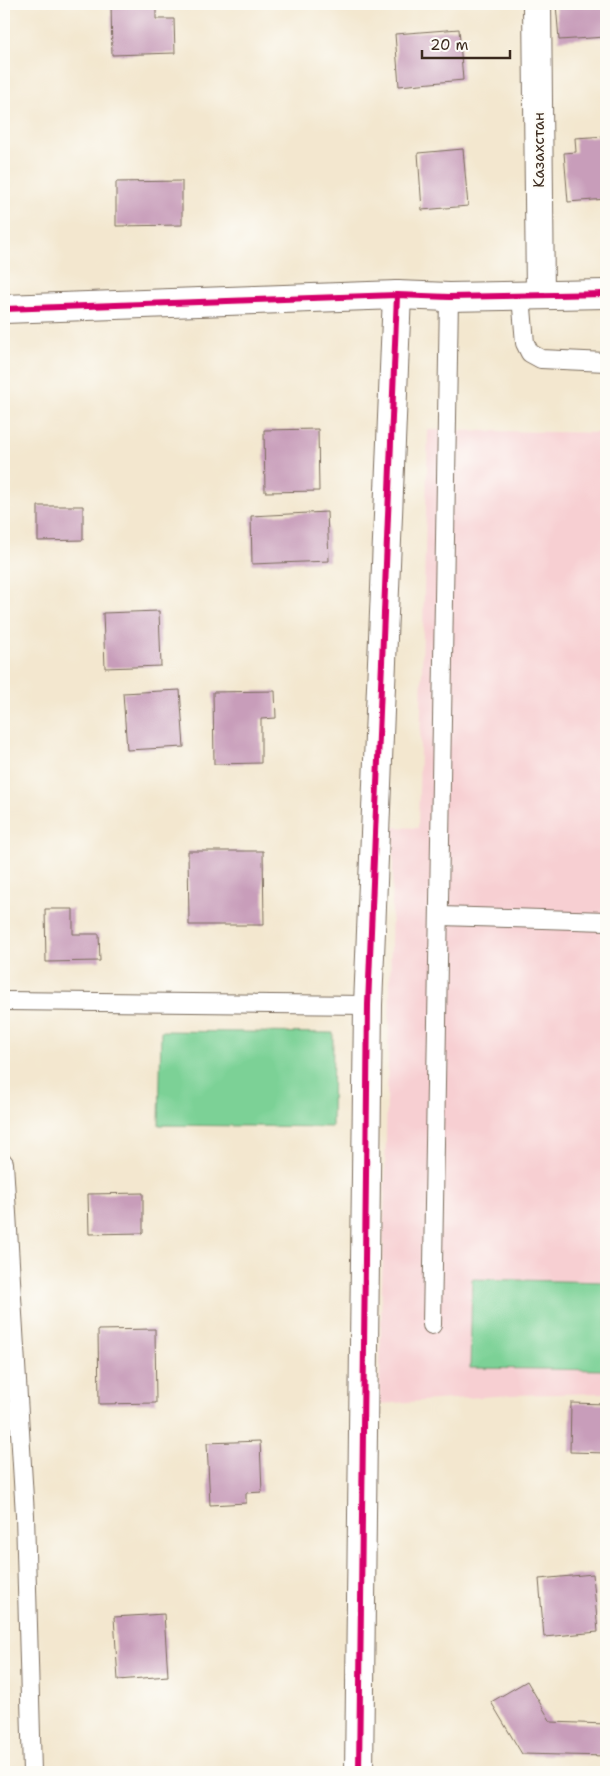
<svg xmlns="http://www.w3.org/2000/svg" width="610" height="1776" font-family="'Shantell Sans',sans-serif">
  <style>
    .built { fill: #f7cfd2 }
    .green { fill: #7bd196; stroke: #5b7e5a }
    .building { fill: #c89dba }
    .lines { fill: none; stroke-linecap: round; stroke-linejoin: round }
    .lane-casing { stroke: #7b6c5c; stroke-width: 20 }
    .street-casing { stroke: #7b6c5c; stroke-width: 30 }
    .lane { stroke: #fff; stroke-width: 18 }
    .street { stroke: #fff; stroke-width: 28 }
    .cycleway-casing { stroke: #fdfcf7; stroke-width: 9 }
    .cycleway { stroke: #d6006c; stroke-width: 6 }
    .labels { text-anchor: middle; stroke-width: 4.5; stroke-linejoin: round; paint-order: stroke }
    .street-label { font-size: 15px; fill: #3b2a1e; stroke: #fdfcf7 }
  </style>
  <rect width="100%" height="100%" fill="#fdfcf7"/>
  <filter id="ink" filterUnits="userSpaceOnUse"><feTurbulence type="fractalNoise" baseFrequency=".02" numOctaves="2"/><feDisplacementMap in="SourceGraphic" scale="10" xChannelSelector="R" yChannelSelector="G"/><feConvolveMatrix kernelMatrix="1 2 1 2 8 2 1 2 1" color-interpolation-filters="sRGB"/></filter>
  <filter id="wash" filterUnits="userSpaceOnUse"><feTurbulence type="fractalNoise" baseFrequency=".0096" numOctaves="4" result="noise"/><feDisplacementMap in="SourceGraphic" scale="20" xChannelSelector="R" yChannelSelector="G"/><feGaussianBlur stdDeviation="1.12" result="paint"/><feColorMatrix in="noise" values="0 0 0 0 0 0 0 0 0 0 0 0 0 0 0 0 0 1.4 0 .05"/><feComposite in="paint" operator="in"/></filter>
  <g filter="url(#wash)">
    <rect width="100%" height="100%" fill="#f3e7cf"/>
    <polygon class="built" points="428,430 606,433 606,1393 510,1395 379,1404 394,827 418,828"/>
    <g class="green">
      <polygon points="161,1031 333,1033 332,1127 159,1125"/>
      <polygon points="472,1279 606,1282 606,1370 470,1368"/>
    </g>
    <g id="blocks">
      <g class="building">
        <polygon points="111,4 156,4 156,19 174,19 175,53 112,55"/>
        <polygon points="556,4 606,4 606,37 559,40"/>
        <polygon points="459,29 463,80 399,86 395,34"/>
        <polygon points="606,136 606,199 568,202 564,153 576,152 575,138"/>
        <polygon points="463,149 468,206 422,210 418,153"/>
        <polygon points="182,181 182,225 116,226 116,182"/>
        <polygon points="318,429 319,491 265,492 264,430"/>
        <polygon points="38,506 83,506 83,540 38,541"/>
        <polygon points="327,512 329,561 252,564 251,516"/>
        <polygon points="159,611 161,666 105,668 103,613"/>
        <polygon points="180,690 184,747 127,750 123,693"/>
        <polygon points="275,691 276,718 261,719 261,763 214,764 213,692"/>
        <polygon points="188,851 263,851 264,925 189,925"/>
        <polygon points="45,909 73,909 73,934 99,934 100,961 46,962"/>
        <polygon points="143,1193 143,1233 89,1234 88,1194"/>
        <polygon points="155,1329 156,1403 99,1404 98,1330"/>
        <polygon points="571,1403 606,1404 606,1453 570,1452"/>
        <polygon points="260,1441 262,1492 246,1493 246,1503 210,1505 207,1443"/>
        <polygon points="593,1574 598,1632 544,1637 539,1579"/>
        <polygon points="164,1614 168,1676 118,1680 114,1617"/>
        <polygon points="527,1681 551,1722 606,1724 606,1756 522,1754 491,1702"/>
      </g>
    </g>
  </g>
  <g filter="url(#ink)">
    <use href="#blocks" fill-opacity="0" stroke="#7b6c5c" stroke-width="1"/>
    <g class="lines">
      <defs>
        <g id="lane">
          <polyline points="521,296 525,343 530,353 541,359 606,362"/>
          <polyline points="440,916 606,921"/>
          <polyline points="4,1001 368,1005"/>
          <polyline points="4,1163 25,1515 32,1772"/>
          <polyline points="432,1325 449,297"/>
        </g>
        <g id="street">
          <polyline points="537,4 540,295"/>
          <polyline points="4,309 397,295 449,297 606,294"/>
          <polyline points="359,1772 368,1005 397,295"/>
        </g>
      </defs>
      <use href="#lane" class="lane-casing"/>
      <use href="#street" class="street-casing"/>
      <use href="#lane" class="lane"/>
      <use href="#street" class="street"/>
      <defs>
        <g id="cycleway">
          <polyline points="4,309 397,295 449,297 606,294"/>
          <polyline points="359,1772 368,1005 397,295"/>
        </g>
      </defs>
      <use href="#cycleway" class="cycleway-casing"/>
      <use href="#cycleway" class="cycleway"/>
    </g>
  </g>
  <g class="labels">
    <g class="street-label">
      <text transform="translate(539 150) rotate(-90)" y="5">Казахстан</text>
    </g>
  </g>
  <rect width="610" height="1776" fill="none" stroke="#fdfcf7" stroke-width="20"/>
  <path d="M422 50v8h88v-8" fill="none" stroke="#3b2a1e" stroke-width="2.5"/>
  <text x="430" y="50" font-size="15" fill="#3b2a1e" stroke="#fdfcf7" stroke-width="4" paint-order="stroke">20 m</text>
</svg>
